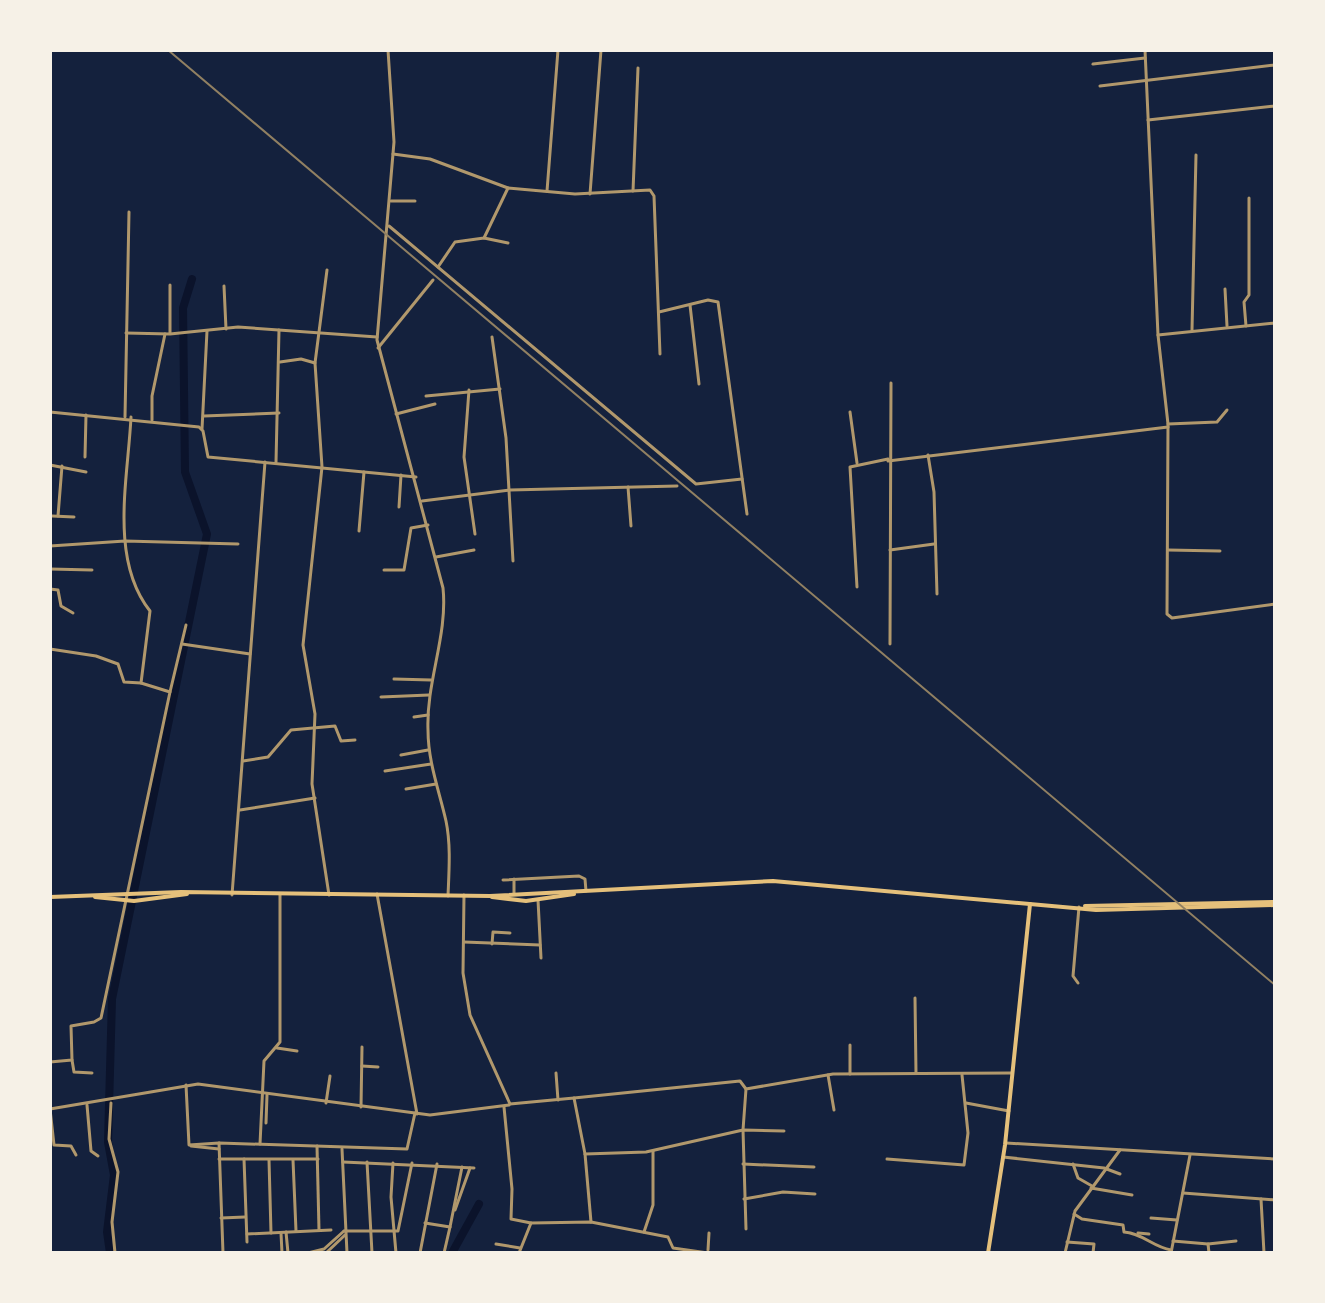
<svg xmlns="http://www.w3.org/2000/svg" width="1325" height="1303" font-family="Commissioner,sans-serif">
  <style>
    .lines { fill: none; stroke-linecap: round; stroke-linejoin: round }
    .river { stroke: #0b132b; stroke-width: 8 }
    .minor { stroke: #b1986c; stroke-width: 3 }
    .secondary { stroke: #e5c07b; stroke-width: 4 }
    .primary { stroke: #e5c07b; stroke-width: 4 }
    .rail { stroke: #918062; stroke-width: 2 }
  </style>
  <rect width="100%" height="100%" fill="#14213d"/>
  <g class="lines">
    <g class="river">
      <polyline points="110,1253 107,1232 114,1175 108,1142 112,999 207,534 185,472 183,308 192,279"/>
      <polyline points="452,1253 479,1204"/>
    </g>
    <g class="minor">
      <path d="M388,50l6,92 -17,198 66,248c5,47 -17,94 -15,142 0,32 11,60 18,91 5,24 3,50 2,75"/>
      <polyline points="1145,50 1158,335 1168,424 1167,614 1172,618 1275,604"/>
      <polyline points="1093,64 1145,58"/>
      <polyline points="1100,86 1275,65"/>
      <polyline points="1148,120 1275,106"/>
      <polyline points="393,154 430,159 508,188"/>
      <polyline points="547,191 558,50"/>
      <polyline points="633,191 638,68"/>
      <polyline points="590,194 601,50"/>
      <polyline points="391,201 415,201"/>
      <polyline points="389,226 696,484 742,479"/>
      <polyline points="484,238 508,243"/>
      <polyline points="438,267 455,242 484,238 508,188 575,194 650,190 654,196 660,354"/>
      <polyline points="327,270 315,363 322,467 303,645 315,714 312,784 329,895"/>
      <polyline points="224,286 226,329"/>
      <polyline points="1225,289 1227,326"/>
      <polyline points="690,305 699,384"/>
      <polyline points="659,312 708,300 718,302 747,514"/>
      <polyline points="1246,326 1244,302 1249,295 1249,198"/>
      <polyline points="1192,330 1196,155"/>
      <polyline points="126,333 170,334 238,327 377,337"/>
      <polyline points="170,333 170,285"/>
      <polyline points="1158,335 1275,323"/>
      <polyline points="492,337 506,438 513,561"/>
      <polyline points="378,348 433,280"/>
      <polyline points="280,362 301,359 315,363"/>
      <polyline points="469,390 464,457 475,534"/>
      <polyline points="426,396 500,389"/>
      <polyline points="50,412 199,427 203,431 208,457 416,477"/>
      <polyline points="850,412 857,463"/>
      <polyline points="396,414 435,404"/>
      <polyline points="204,416 279,413"/>
      <polyline points="125,417 129,212"/>
      <polyline points="152,420 152,396 165,334"/>
      <polyline points="1168,424 1217,422 1227,410"/>
      <polyline points="202,429 207,331"/>
      <polyline points="928,455 934,492 937,594"/>
      <polyline points="85,457 86,415"/>
      <polyline points="888,461 1168,427"/>
      <polyline points="276,462 279,330"/>
      <polyline points="50,465 86,472"/>
      <polyline points="628,487 631,526"/>
      <polyline points="422,501 510,490 677,486"/>
      <polyline points="399,507 401,475"/>
      <polyline points="52,516 74,517"/>
      <polyline points="58,516 62,466"/>
      <polyline points="359,531 364,472"/>
      <polyline points="50,546 125,541 238,544"/>
      <polyline points="890,550 934,544"/>
      <polyline points="1168,550 1220,551"/>
      <polyline points="436,557 474,550"/>
      <polyline points="50,569 92,570"/>
      <polyline points="384,570 404,570 411,528 428,525"/>
      <polyline points="857,587 850,467 888,459"/>
      <polyline points="50,589 58,590 61,606 73,613"/>
      <polyline points="182,644 250,654"/>
      <polyline points="890,644 891,383"/>
      <polyline points="50,649 96,656 118,664 124,682 141,683"/>
      <polyline points="394,679 431,680"/>
      <polyline points="170,692 186,625"/>
      <polyline points="381,697 429,695"/>
      <polyline points="414,717 428,715"/>
      <polyline points="401,755 428,750"/>
      <polyline points="243,761 268,757 291,730 335,726 341,741 355,740"/>
      <polyline points="385,771 431,764"/>
      <polyline points="406,789 436,784"/>
      <polyline points="240,810 315,798"/>
      <polyline points="503,880 579,876 585,879 586,891"/>
      <polyline points="377,894 417,1114"/>
      <polyline points="514,894 514,879"/>
      <polyline points="232,895 265,462"/>
      <polyline points="464,895 463,973 470,1015 510,1104 574,1098 585,1154 646,1152 743,1130 746,1089 833,1074 1011,1073"/>
      <polyline points="538,900 541,958"/>
      <polyline points="464,942 540,945"/>
      <polyline points="492,944 493,932 510,933"/>
      <polyline points="1078,983 1073,976 1079,907"/>
      <polyline points="915,998 916,1073"/>
      <polyline points="850,1045 850,1074"/>
      <polyline points="277,1048 297,1051"/>
      <polyline points="72,1060 74,1072 92,1073"/>
      <path d="M50,1062l22,-2 -1,-34 23,-4 7,-4 69,-326 -29,-9 9,-72c-41,-52 -22,-132 -19,-194"/>
      <polyline points="362,1066 378,1067"/>
      <polyline points="556,1073 558,1100"/>
      <polyline points="828,1075 834,1110"/>
      <polyline points="186,1085 189,1145 219,1143 407,1149 415,1113"/>
      <polyline points="574,1098 740,1081 746,1089"/>
      <polyline points="111,1103 109,1139 118,1172 112,1222 115,1253"/>
      <polyline points="326,1103 330,1076"/>
      <polyline points="966,1103 1009,1111"/>
      <polyline points="87,1105 91,1151 98,1156"/>
      <polyline points="361,1107 362,1047"/>
      <polyline points="504,1107 512,1189 511,1219 531,1223 591,1222 668,1237 673,1248 708,1253"/>
      <polyline points="50,1109 198,1084 430,1115 509,1105"/>
      <polyline points="50,1109 54,1145 71,1146 76,1155"/>
      <polyline points="266,1123 267,1095"/>
      <polyline points="219,1143 223,1253"/>
      <polyline points="1006,1143 1275,1159"/>
      <polyline points="260,1144 264,1061 280,1042 280,894"/>
      <polyline points="191,1146 219,1149"/>
      <polyline points="317,1146 319,1230"/>
      <polyline points="342,1149 347,1253"/>
      <polyline points="585,1154 591,1222"/>
      <polyline points="1003,1157 1104,1168 1120,1174"/>
      <polyline points="219,1159 318,1159"/>
      <polyline points="244,1159 247,1242"/>
      <polyline points="887,1159 964,1165 968,1133 962,1075"/>
      <polyline points="269,1160 271,1233"/>
      <polyline points="293,1160 296,1231"/>
      <polyline points="343,1162 474,1168"/>
      <polyline points="367,1162 372,1253"/>
      <polyline points="393,1163 391,1197 396,1253"/>
      <polyline points="743,1164 814,1167"/>
      <polyline points="1073,1164 1078,1178 1092,1186"/>
      <polyline points="1091,1188 1132,1195"/>
      <polyline points="1183,1193 1275,1200"/>
      <polyline points="744,1199 783,1192 815,1194"/>
      <polyline points="1261,1199 1264,1253"/>
      <polyline points="455,1210 470,1168"/>
      <path d="M1074,1214l8,5 41,6 1,7c18,1 29,15 47,18"/>
      <polyline points="221,1218 245,1217"/>
      <polyline points="1151,1218 1177,1220"/>
      <polyline points="425,1223 450,1227 462,1167"/>
      <polyline points="746,1229 743,1130 784,1131"/>
      <polyline points="344,1231 398,1231 412,1163"/>
      <polyline points="286,1232 288,1253"/>
      <polyline points="644,1232 653,1205 653,1151"/>
      <polyline points="281,1233 282,1253"/>
      <polyline points="1138,1233 1149,1234"/>
      <polyline points="247,1234 331,1230"/>
      <polyline points="1173,1241 1208,1244 1236,1241"/>
      <polyline points="1067,1242 1094,1244 1093,1253"/>
      <polyline points="496,1244 520,1248"/>
      <polyline points="1208,1244 1209,1253"/>
      <polyline points="708,1250 709,1233"/>
      <polyline points="308,1253 324,1249 344,1231"/>
      <polyline points="326,1253 345,1235"/>
      <polyline points="420,1253 437,1164"/>
      <polyline points="444,1253 450,1227"/>
      <polyline points="519,1253 531,1223"/>
      <polyline points="1065,1253 1075,1211 1120,1150"/>
      <polyline points="1171,1253 1190,1155"/>
    </g>
    <polyline class="secondary" points="988,1253 1005,1145 1030,904"/>
    <g class="primary">
      <polyline points="50,897 181,892 490,896 773,881 1096,910 1275,905"/>
      <polyline points="95,897 134,901 187,894"/>
      <polyline points="492,897 526,901 574,894"/>
      <polyline points="1085,906 1275,902"/>
    </g>
    <polyline class="rail" points="168,50 1275,985"/>
  </g>
  <rect width="1325" height="1303" fill="none" stroke="#f6f1e7" stroke-width="104"/>
</svg>
